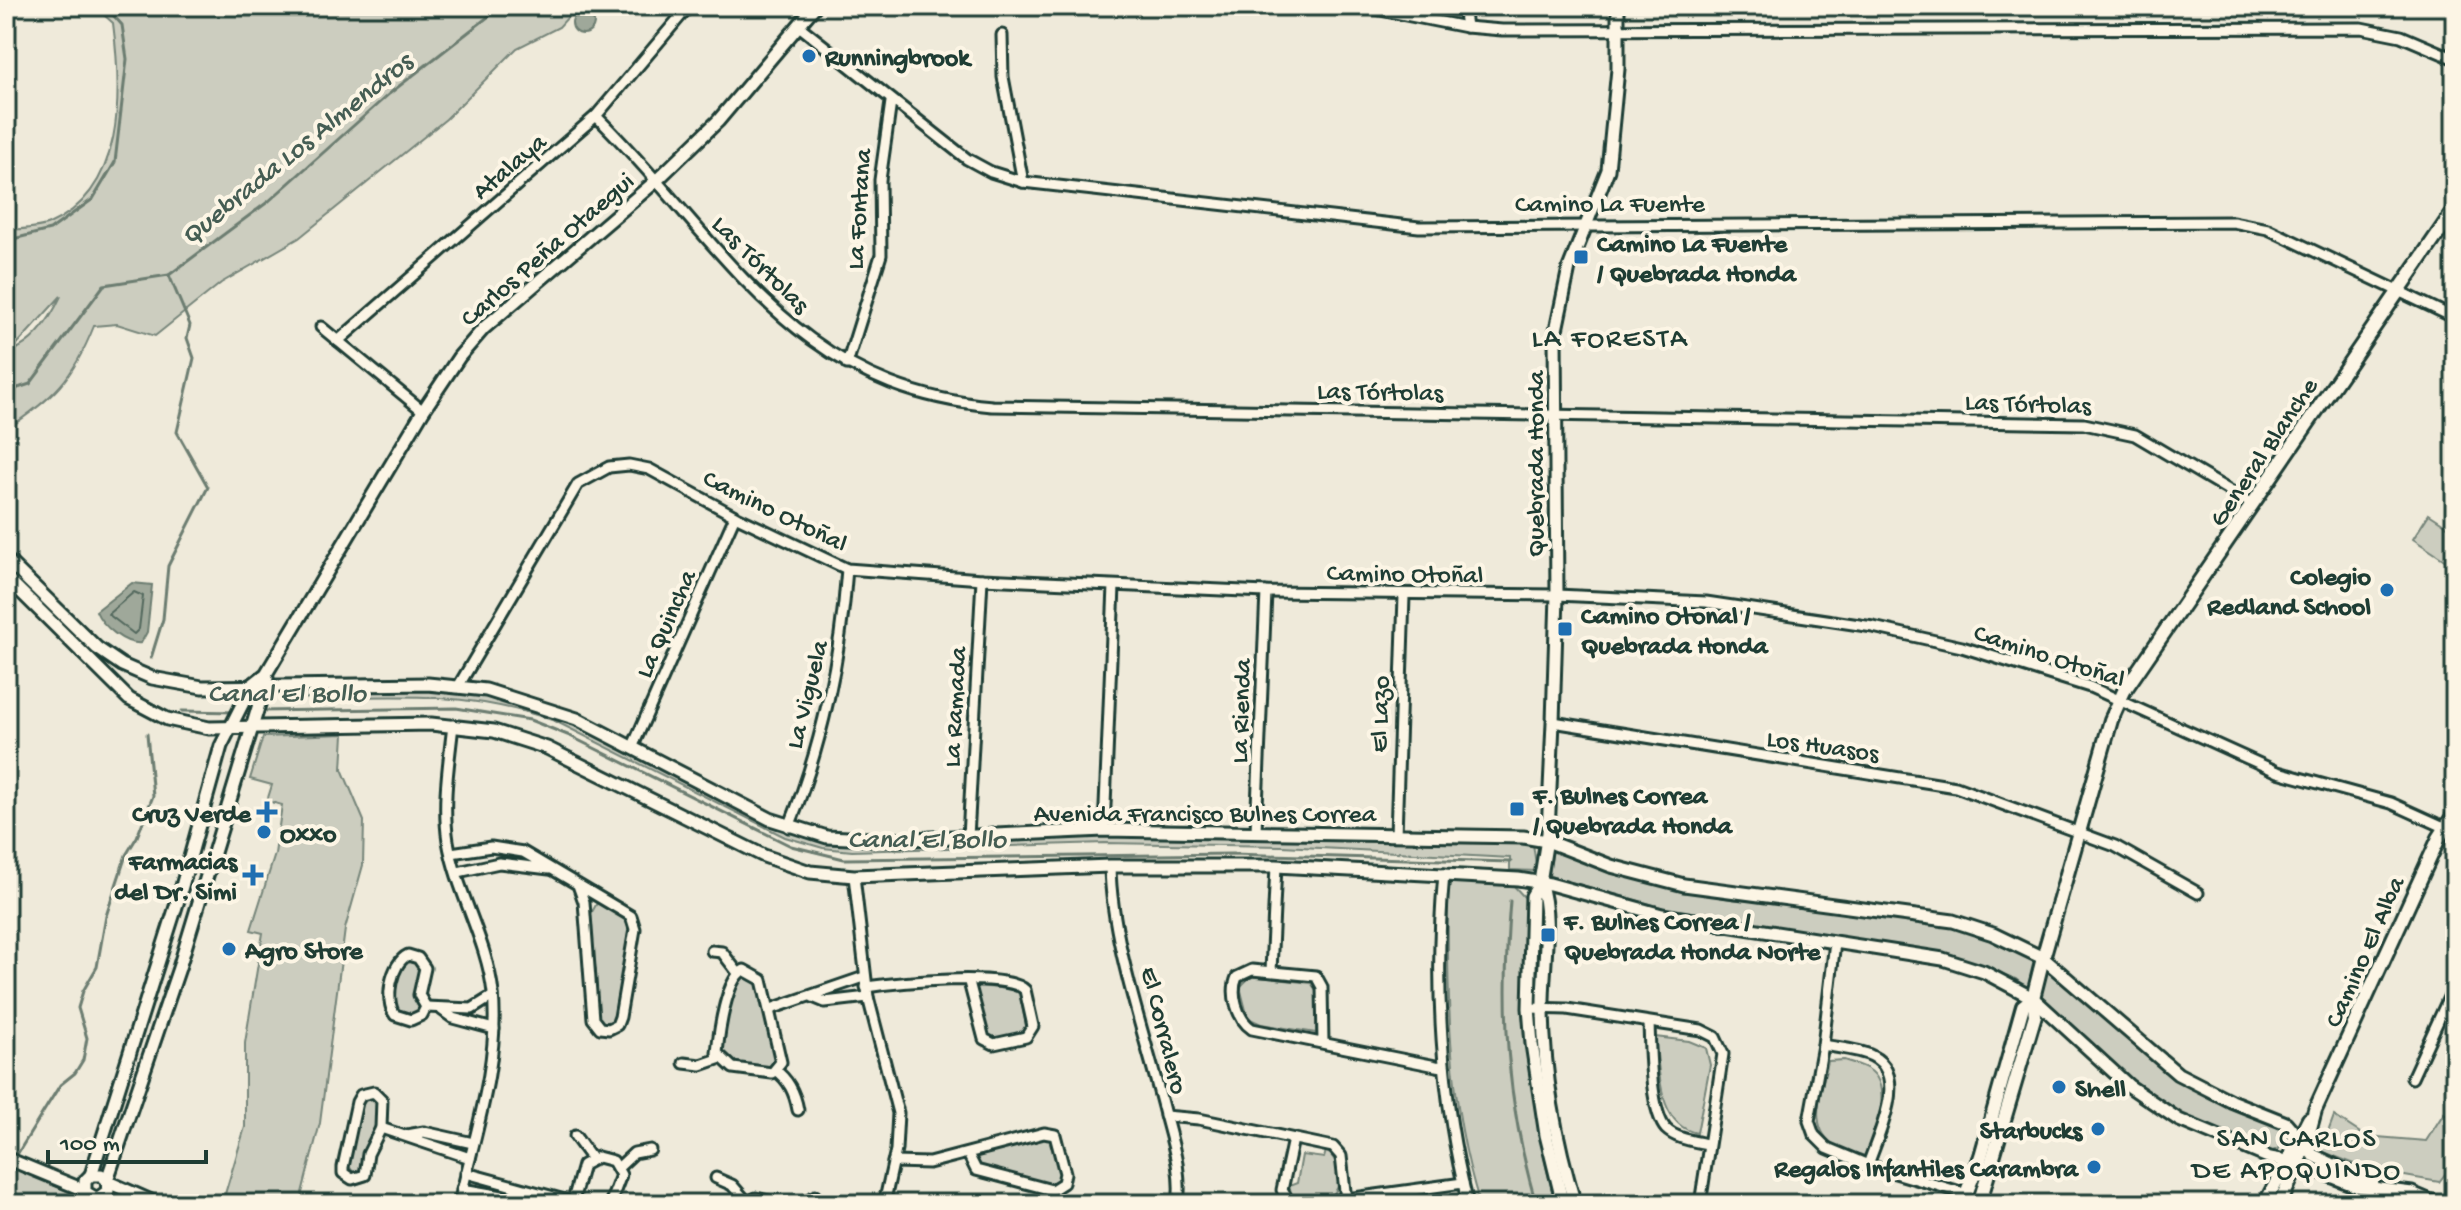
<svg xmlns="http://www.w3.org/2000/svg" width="2461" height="1210" font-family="'Gochi Hand',sans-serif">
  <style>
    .green { fill: #cccdbf; stroke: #76857a; stroke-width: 2; fill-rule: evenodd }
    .water { fill: #9fa89a; stroke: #6c7d71; stroke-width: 2 }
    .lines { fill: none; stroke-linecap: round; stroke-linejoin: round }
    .shore { stroke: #52685d; stroke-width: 2 }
    .stream { stroke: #6c7d71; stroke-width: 3 }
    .minor-casing { stroke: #1f3d34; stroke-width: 15 }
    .tertiary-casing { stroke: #1f3d34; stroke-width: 17 }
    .secondary-casing { stroke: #1f3d34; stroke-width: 18 }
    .minor { stroke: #fcf5e5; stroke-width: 9 }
    .tertiary { stroke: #fcf5e5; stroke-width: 11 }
    .secondary { stroke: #fcf5e5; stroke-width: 12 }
    .poi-dot { fill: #1f6fb2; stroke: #fcf5e5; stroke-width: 3 }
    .labels { text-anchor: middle; stroke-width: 8; stroke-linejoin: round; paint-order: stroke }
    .poi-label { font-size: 26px; font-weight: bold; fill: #1f3d34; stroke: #fcf5e5; text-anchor: start }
    .street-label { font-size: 26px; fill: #1f3d34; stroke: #fcf5e5 }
    .water-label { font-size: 28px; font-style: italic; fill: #455d53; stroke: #fcf5e5 }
    .neighbourhood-label { font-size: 28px; letter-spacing: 2px; fill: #1f3d34; stroke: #fcf5e5 }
  </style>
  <rect width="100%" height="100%" fill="#efeada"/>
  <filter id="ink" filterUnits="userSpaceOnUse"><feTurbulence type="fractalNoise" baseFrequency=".0125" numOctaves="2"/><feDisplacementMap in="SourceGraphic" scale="16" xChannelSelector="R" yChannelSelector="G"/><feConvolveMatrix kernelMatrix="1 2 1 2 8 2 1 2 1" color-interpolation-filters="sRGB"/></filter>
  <g filter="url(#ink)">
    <g class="green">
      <path d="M94,6h484l-19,21 -42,21 -71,71 -147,119 -78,45 -66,53 -38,-12 -23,2c-22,55 -40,71 -88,104v-200c13,-1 31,-1 43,-6 77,-34 73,-131 64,-201zM61,296c-11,24 -26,47 -51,56z"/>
      <polygon points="2429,514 2455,531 2455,567 2413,539"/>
      <path d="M474,689l121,41 192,102 59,9 258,-10 387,10 42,3 4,27 -27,-1v-12l-228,-12 -177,-3 -253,8 -29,-3 -38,-11 -230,-116c-95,-33 -173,-24 -271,-22l1,-9z"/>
      <polygon points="344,734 342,769 364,821 363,865 345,929 320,1123 302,1193 305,1204 222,1204 245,1127 245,1043 263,933 251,930 275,854 282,805 267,801 272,785 250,779 263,737"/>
      <polygon points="1553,848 1662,885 1730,899 1857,911 1953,925 2003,941 2037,962 2083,999 2179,1082 2230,1108 2283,1128 2285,1133 2279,1149 2272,1151 2243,1142 2172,1110 2142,1090 2016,979 1951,954 1693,916 1549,876"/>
      <path d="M1448,882l66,4 11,12c-3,105 1,204 31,306h-76c-33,-104 -33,-214 -32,-322z"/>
      <polygon points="597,903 620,913 629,927 615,1020 608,1024 599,1021 597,1014 596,971 588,919"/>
      <path d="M409,957l7,3c8,16 -3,31 7,47l-8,9 -18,-4 -5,-7 6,-37z"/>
      <polygon points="743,974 755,980 767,1012 776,1065 763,1074 729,1064 720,1051 736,981"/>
      <polygon points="1251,976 1311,983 1318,993 1316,1033 1261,1024 1248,1018 1240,987"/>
      <polygon points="971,986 1019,989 1026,1026 1020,1038 988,1040"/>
      <path d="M1655,1037l34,4 17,7 4,17 -13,68c-40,-8 -37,-63 -42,-96z"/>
      <path d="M1844,1060c8,3 18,5 24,9 27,16 6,65 0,88 -11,-4 -26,-6 -35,-13 -27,-18 -10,-58 -5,-83z"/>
      <path d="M372,1095l6,4c2,28 -12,43 -13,71l-10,4 -8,-10 14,-60 3,-7z"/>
      <polygon points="2444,1113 2455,1120 2455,1169 2449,1169 2439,1182 2370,1170 2321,1151 2334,1116 2365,1136 2426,1141"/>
      <polygon points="1047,1134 1060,1144 1063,1181 1048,1187 978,1167 972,1158"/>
      <path d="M1326,1151c11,6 18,30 9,41 -7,9 -34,8 -43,3l-3,-9 8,-3 5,-28 22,3z"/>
      <polygon points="6,1163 71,1193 73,1204 6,1204"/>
    </g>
    <g class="water">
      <circle cx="583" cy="23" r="11"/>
      <path d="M132,583l20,2 -5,47 -6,11c-16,2 -39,-17 -45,-32z"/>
    </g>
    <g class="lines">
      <polygon class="shore" points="134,592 143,596 139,629 134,634 108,614"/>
      <g class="stream">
        <polyline points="6,249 13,239 50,230 93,199 115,162 127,59 122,25 105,6"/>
        <polyline points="6,392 30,384 104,285 169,275 269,201 389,94 502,6"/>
        <polyline points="151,658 163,619 168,566 208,487 177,432 194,358 187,338 190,325 169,275"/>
        <polyline points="182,711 236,712"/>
        <polyline points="260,711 456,708 530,720 570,736 791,846 844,859 1232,854 1511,862"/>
        <path d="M1510,901c-9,107 -4,199 26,303"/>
        <polyline points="18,1153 60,1085 75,1073 83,1060 87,1038 78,1008 83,991 97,967 106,916 126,855 137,837 153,796 147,734"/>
        <polyline points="6,1178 10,1170"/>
      </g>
      <defs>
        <g id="minor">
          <polyline points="1360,6 1466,27 1502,30 2361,28 2401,36 2455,59"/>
          <polyline points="1463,6 1466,27"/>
          <polyline points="799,26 967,159 991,172 1023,182 1419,227 2233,222 2268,229 2455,318"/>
          <polyline points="1002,35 1003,77 1023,182"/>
          <path d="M596,116c129,127 194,272 396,290l1092,18 51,11 117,69"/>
          <polyline points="321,327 423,411"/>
          <polyline points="338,341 596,116 689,6"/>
          <polyline points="847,364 881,255 880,180 891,102"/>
          <polyline points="459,685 578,484 609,467 629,465 649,469 735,516 847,569 982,579 1266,592 1557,595 1706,602 1873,627 1962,647 2090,687 2278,772 2391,803 2455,832"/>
          <polyline points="1553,722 1956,787 2115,846 2198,893"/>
          <path d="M453,725c-4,37 -11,78 -5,116 9,52 39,99 45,152 7,69 -19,144 -34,211"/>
          <polyline points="632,748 735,516"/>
          <path d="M789,827c33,-81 52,-172 58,-258"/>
          <polyline points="1104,830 1114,586"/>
          <polyline points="1256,831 1266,592"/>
          <polyline points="1396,835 1404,596"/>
          <polyline points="968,837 982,579"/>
          <polyline points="451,853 491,847 523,852 631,916 635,929 620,1017 617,1025 609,1029 600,1028 593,1019 584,902 578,885"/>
          <path d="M1110,866c1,74 35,169 53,241 8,32 20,64 15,97"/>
          <polyline points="458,872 499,863 549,869"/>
          <path d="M1444,874c-10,109 -3,224 24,330"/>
          <polyline points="854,876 868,997 898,1113 896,1150 884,1204"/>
          <polyline points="1835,942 1823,1045 1809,1121 1814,1135 1827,1148 1868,1165 1967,1194"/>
          <polyline points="712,951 722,952 738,973"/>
          <path d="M408,955l10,3 7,10 -6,27 7,12 -4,8 -11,5 -16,-5c-11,-14 -4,-52 13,-60z"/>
          <path d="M744,970l18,10 19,82 -9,11 -39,-5 -16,-15c2,-20 9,-75 27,-83z"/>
          <polyline points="1271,971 1276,866"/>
          <path d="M866,987c28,-4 141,-16 159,3l8,36 -7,11 -32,7 -10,-5 -15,-57"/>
          <polyline points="813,997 825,1002 868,997"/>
          <polyline points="426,1007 472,1009 493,996"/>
          <polyline points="1529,1008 1567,1009 1701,1030 1715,1037 1723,1054 1700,1204"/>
          <polyline points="771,1009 864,977"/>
          <polyline points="442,1010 453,1018 494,1029"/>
          <path d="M1649,1023c1,24 1,88 17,106 10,10 28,12 41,15"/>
          <path d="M1323,1043l-1,-56 -6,-11 -64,-6 -15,7c-7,16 0,42 15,52l184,37 8,1"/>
          <path d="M1823,1045c15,3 35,4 49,11 38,19 5,80 -4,109"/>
          <polyline points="684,1063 701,1065 721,1058"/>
          <path d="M775,1070c14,10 20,23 23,40"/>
          <polyline points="2412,1078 2455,984"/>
          <polygon points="374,1092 382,1100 381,1128 368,1154 365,1175 352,1179 343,1173 343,1167 357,1102 361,1095"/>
          <polyline points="1165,1116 1199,1119 1333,1147 1341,1156 1346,1200"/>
          <polyline points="381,1128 470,1158"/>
          <polyline points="407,1135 424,1132 473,1143"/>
          <polyline points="575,1136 591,1158"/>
          <polyline points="893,1162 929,1163 1044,1133 1055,1135 1065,1173 1063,1183 1052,1190 976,1170 968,1154"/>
          <polyline points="619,1167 634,1153 650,1150"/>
          <polyline points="466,1173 572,1202"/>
          <polyline points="716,1178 732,1185 746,1201"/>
          <polyline points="462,1189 508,1197 520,1191"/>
          <polyline points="572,1204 583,1165 598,1157 613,1161 621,1175 610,1204"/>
          <polyline points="744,1204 756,1198 781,1204"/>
          <polyline points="800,1204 815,1196"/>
          <polyline points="1290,1204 1282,1190 1293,1139"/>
          <polyline points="1310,1204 1463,1183"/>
        </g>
        <g id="tertiary">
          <polyline points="6,559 97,648 122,665 152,678 202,687 428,684 486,690 577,719 770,819 827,837 891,840 1104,830 1523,837 1547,841 1611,866 1684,885 1953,921 1993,934 2043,958 2178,1074 2231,1101 2286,1123 2313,1155 2373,1184"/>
          <polyline points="6,577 129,699 167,719 209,728 431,724 494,731 547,748 764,856 810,872 854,876 1110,866 1276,866 1518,879 1550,884 1662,915 1943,959 1984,972 2033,998 2129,1086 2179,1120 2270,1158 2298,1163 2356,1186 2412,1193 2438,1204"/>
          <path d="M1540,882c13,39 2,87 3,128 1,66 13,132 32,194"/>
          <polyline points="6,1158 84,1190"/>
          <polyline points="91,1175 179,897 221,746 252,685 266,674 423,411 459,357 484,328 656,181 718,121 815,6"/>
          <polyline points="107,1180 101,1175 91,1175 85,1181 85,1192 97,1199 108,1191 107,1180 179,968 267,678"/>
          <polyline points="108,1182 158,1204"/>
          <polyline points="1563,1204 1546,1135 1532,1044 1529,1008 1532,896 1540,882 1548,833 1553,722 1557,595 1555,335 1569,268 1608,170 1618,69 1618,6"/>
        </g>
        <g id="secondary">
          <polyline points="1962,1204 1981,1156 2023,1006 2033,998"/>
          <polyline points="1979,1204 2035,1015 2033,998 2043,958 2111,720 2124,691 2455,209"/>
          <polyline points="2265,1204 2309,1119"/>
          <polyline points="2280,1204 2305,1147 2315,1110 2439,838 2455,813"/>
        </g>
      </defs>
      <use href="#minor" class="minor-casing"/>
      <use href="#tertiary" class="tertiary-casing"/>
      <use href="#secondary" class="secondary-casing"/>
      <use href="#minor" class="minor"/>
      <use href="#tertiary" class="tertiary"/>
      <use href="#secondary" class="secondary"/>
    </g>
  </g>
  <g class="poi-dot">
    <circle cx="809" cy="56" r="8"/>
    <rect x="1573" y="249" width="16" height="16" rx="4"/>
    <circle cx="2387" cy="590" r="8"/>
    <rect x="1557" y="621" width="16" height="16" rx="4"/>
    <rect x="1509" y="801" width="16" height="16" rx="4"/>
    <path d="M263 800h8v8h8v8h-8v8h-8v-8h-8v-8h8z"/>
    <circle cx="264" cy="832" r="8"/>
    <path d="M249 863h8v8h8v8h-8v8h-8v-8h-8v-8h8z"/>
    <rect x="1540" y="927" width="16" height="16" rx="4"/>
    <circle cx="229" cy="949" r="8"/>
    <circle cx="2059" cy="1087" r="8"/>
    <circle cx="2098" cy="1129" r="8"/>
    <circle cx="2094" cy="1167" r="8"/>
  </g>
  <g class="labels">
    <g class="poi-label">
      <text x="825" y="65">Runningbrook</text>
      <text x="1597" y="251">Camino La Fuente<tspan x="1597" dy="30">/ Quebrada Honda</tspan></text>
      <text x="2371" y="584" text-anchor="end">Colegio<tspan x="2371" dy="30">Redland School</tspan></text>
      <text x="1581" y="623">Camino Otonal /<tspan x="1581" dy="30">Quebrada Honda</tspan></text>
      <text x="1533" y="803">F. Bulnes Correa<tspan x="1533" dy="30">/ Quebrada Honda</tspan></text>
      <text x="251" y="821" text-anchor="end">Cruz Verde</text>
      <text x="280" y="841">Oxxo</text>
      <text x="237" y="869" text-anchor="end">Farmacias<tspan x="237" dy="30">del Dr. Simi</tspan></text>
      <text x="1564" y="929">F. Bulnes Correa /<tspan x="1564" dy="30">Quebrada Honda Norte</tspan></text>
      <text x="245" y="958">Agro Store</text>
      <text x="2075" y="1096">Shell</text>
      <text x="2082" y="1138" text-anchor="end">Starbucks</text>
      <text x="2078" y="1176" text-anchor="end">Regalos Infantiles Carambra</text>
    </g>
    <g class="street-label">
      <text transform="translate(508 165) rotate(-40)" y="9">Atalaya</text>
      <text x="1610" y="211">Camino La Fuente</text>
      <text transform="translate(857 209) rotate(-86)" y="9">La Fontana</text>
      <text transform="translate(546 248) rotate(-41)" y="9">Carlos Peña Otaegui</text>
      <text transform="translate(762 263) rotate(45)" y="9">Las Tórtolas</text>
      <text transform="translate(1380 390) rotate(1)" y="9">Las Tórtolas</text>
      <text transform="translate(2028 402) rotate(2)" y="9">Las Tórtolas</text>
      <text transform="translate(2262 451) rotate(-56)" y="9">General Blanche</text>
      <text transform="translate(1534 464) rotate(-90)" y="9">Quebrada Honda</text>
      <text transform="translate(776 509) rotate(26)" y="9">Camino Otoñal</text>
      <text transform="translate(1405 572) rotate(1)" y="9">Camino Otoñal</text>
      <text transform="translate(664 623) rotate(-66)" y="9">La Quincha</text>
      <text transform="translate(2050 654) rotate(18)" y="9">Camino Otoñal</text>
      <text transform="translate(805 694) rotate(-76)" y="9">La Viguela</text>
      <text transform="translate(953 707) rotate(-87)" y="9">La Ramada</text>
      <text transform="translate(1239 711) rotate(-88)" y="9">La Rienda</text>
      <text transform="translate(1378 714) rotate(-88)" y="9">El Lazo</text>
      <text transform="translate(1823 744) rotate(8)" y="9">Los Huasos</text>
      <text x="1205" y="821">Avenida Francisco Bulnes Correa</text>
      <text transform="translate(2363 951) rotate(-66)" y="9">Camino El Alba</text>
      <text transform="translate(1166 1030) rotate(76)" y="9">El Corralero</text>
    </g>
    <g class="water-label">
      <text transform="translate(295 147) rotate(-39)" y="10">Quebrada Los Almendros</text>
      <text x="287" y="701">Canal El Bollo</text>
      <text x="927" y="847">Canal El Bollo</text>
    </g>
    <g class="neighbourhood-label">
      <text x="1610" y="346">LA FORESTA</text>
      <text x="2297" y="1146">SAN CARLOS<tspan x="2297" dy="32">DE APOQUINDO</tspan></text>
    </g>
  </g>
  <rect width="2461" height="1210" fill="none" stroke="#fcf5e5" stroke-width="32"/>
  <rect x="16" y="16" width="2429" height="1178" fill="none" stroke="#1f3d34" stroke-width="3" filter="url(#ink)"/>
  <path d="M48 1150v12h158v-12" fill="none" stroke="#1f3d34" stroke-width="4"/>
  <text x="60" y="1150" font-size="24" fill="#1f3d34" stroke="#fcf5e5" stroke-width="6" paint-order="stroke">100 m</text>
</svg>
